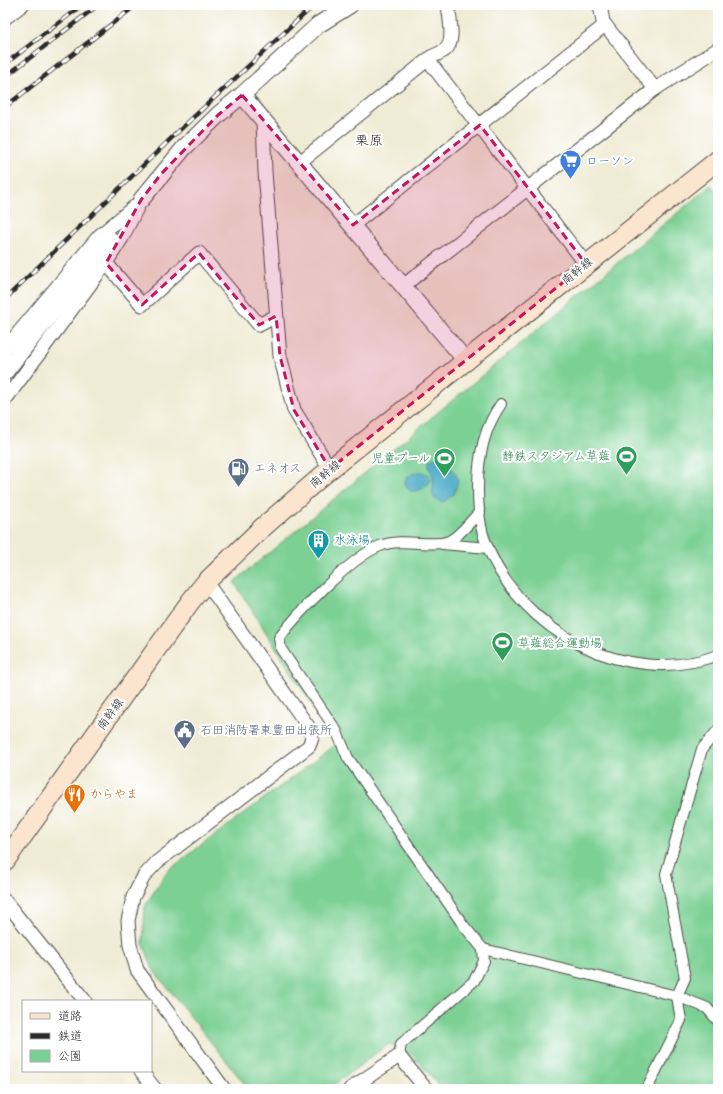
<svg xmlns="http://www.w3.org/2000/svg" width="723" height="1094" font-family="Mali,'Klee One',sans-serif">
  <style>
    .green { fill: #7bd094; stroke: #537e60 }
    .water { fill: #45a8c5; stroke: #386a78 }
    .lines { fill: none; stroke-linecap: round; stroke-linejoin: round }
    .pedestrian-casing { stroke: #484844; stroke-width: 12 }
    .minor-casing { stroke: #484844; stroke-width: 15 }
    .tertiary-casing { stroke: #484844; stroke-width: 18 }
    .secondary-casing { stroke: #484844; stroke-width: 21 }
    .pedestrian { stroke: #fff; stroke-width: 10 }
    .minor { stroke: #fff; stroke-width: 13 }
    .tertiary { stroke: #fff; stroke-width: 16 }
    .secondary { stroke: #fce5cf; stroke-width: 19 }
    .rail-casing { stroke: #2b2b2b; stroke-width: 4.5 }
    .rail { stroke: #fff; stroke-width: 3; stroke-dasharray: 9; stroke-linecap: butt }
    .marked { fill: #c2185b; fill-opacity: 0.2; stroke: #c2185b; stroke-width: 3; stroke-dasharray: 8 5; stroke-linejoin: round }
    .labels { text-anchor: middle; stroke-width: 4; stroke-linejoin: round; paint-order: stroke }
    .shop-label { font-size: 12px; fill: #366cbe; stroke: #fff; text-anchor: start }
    .street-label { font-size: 12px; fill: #2b2b2b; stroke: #fff }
    .leisure-label { font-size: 12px; fill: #27864d; stroke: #fff; text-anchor: end }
    .service-label { font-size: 12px; fill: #4e5e75; stroke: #fff; text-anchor: start }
    .culture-label { font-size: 12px; fill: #0d838f; stroke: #fff; text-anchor: start }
    .food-label { font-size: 12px; fill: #c56008; stroke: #fff; text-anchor: start }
    .quarter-label { font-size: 14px; fill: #2b2b2b; stroke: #fff }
  </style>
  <rect width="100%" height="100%" fill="#fff"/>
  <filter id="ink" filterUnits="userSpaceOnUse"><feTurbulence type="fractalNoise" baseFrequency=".025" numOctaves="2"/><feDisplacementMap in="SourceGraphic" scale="8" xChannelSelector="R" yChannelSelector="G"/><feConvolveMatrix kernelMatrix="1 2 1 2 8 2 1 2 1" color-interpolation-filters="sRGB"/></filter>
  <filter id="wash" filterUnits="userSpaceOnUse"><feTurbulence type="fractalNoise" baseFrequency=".012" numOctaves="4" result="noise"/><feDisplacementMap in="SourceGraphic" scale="16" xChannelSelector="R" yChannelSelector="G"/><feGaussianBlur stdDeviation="0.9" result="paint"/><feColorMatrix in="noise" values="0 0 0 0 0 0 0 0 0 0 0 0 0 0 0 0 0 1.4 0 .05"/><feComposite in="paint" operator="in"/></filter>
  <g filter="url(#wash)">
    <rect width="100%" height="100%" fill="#efebd4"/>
    <polygon class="green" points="711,185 718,195 718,1089 443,1089 412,1055 389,1044 328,1089 252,1089 247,1087 154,971 143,943 145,906 167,871 337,744 234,582"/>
    <g class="water">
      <path d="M437,456l8,4 12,16 1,5 -4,13 -11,8 -9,-4c-4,-9 1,-12 -1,-20 -1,-7 -5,-9 -4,-17z"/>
      <path d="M421,472c19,3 5,21 -11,19l-5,-7c0,-9 8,-11 16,-12z"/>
    </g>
  </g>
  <g filter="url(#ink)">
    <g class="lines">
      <defs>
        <g id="pedestrian">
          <path d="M501,404c-17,24 -23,53 -23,83 0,17 1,40 8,56 34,89 141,146 232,112"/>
          <path d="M480,512c-10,9 -19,23 -31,29 -17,7 -46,-4 -69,5 -30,12 -81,66 -101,92l2,11 55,81 12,28 116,168 19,23 194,47 30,12 11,13"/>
          <polyline points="442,544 488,548"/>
          <polyline points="399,1056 401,1044 474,981 484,961 483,949"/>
          <polyline points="647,1089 681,1020 677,996 685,978 666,874 702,749 718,730"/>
        </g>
        <g id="minor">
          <polyline points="600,5 603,22 655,89"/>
          <polyline points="5,18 22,5"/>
          <polyline points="428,60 586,264"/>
          <polyline points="263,120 265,172 280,356 294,410 330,469"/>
          <path d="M300,162l131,-105c4,-2 10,-4 14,-7 11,-8 4,-33 3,-45"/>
          <polyline points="353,225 605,25"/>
          <polyline points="106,263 142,305 199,253 259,325 276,316"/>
          <polyline points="403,286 655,89 718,49"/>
          <polyline points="5,349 99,236 134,207"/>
          <polyline points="5,400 106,263 122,238 141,200"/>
          <polyline points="206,582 310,729 312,738 309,746 157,862 144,876 133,897 128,921 130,945 137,970 224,1089"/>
          <polyline points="5,901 85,1001"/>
          <polyline points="141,1071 155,1089"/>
          <polyline points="350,1089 399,1056 426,1089"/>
        </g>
        <g id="tertiary">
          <polyline points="242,95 467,362"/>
          <polyline points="141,200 184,148 218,115 242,95 318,25 350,5"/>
          <polyline points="5,372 110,239"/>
        </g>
        <polyline id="secondary" points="5,861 190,602 206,582 262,528 330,469 718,160"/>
      </defs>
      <use href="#pedestrian" class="pedestrian-casing"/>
      <use href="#minor" class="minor-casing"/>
      <use href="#tertiary" class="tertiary-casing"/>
      <use href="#secondary" class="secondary-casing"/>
      <use href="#pedestrian" class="pedestrian"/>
      <use href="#minor" class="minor"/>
      <use href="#tertiary" class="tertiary"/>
      <use href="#secondary" class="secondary"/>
      <defs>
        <g id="rail">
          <polyline points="5,64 82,5"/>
          <polyline points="5,77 98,5"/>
          <polyline points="5,107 136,5"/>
          <polyline points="5,299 184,126 314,5"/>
        </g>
      </defs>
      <use href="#rail" class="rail-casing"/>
      <use href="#rail" class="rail"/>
    </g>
  </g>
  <path class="marked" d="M242,95l111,130 127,-100 106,139 -256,205 -36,-59 -14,-54 -4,-40 -17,9 -60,-72 -57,52 -36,-42 35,-63 20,-26 57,-59z"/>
  <defs>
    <symbol id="supermarket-pin" viewBox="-11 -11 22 30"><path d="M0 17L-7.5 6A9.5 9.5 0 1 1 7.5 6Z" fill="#3f7fe0" stroke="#fff"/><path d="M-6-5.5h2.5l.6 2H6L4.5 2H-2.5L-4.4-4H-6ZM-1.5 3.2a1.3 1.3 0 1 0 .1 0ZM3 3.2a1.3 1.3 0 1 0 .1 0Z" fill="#fff"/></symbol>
    <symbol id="stadium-pin" viewBox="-11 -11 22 30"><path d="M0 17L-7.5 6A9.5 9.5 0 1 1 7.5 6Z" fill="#2e9e5b" stroke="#fff"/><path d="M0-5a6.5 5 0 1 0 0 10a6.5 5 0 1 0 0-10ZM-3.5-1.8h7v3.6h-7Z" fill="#fff"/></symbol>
    <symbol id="fuel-pin" viewBox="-11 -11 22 30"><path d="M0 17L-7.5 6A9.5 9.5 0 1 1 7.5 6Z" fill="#5c6f8a" stroke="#fff"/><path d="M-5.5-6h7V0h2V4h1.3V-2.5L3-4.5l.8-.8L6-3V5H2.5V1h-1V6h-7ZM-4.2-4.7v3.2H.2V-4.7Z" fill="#fff"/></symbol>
    <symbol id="building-pin" viewBox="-11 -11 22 30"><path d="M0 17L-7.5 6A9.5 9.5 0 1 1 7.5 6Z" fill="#0f9aa8" stroke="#fff"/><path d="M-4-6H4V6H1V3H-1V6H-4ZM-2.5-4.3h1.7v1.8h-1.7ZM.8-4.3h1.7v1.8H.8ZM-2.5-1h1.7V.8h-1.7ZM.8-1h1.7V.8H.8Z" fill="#fff"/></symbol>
    <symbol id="civic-pin" viewBox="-11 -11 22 30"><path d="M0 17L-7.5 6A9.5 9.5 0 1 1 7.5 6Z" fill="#5c6f8a" stroke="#fff"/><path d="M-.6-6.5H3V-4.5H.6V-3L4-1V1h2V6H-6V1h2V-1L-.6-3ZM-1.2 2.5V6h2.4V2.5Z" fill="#fff"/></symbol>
    <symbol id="restaurant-pin" viewBox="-11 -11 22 30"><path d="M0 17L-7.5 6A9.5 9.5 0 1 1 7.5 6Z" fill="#e8710a" stroke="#fff"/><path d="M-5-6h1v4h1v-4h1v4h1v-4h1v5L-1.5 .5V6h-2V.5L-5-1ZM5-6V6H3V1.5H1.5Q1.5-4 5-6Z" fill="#fff"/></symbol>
  </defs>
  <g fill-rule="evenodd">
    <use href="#supermarket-pin" x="558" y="148" width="25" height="34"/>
    <use href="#stadium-pin" x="614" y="444" width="25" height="34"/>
    <use href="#stadium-pin" x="432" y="446" width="25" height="34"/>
    <use href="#fuel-pin" x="226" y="456" width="25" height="34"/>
    <use href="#building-pin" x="306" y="528" width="25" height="34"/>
    <use href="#stadium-pin" x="490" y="630" width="25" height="34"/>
    <use href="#civic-pin" x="172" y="718" width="25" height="34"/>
    <use href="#restaurant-pin" x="62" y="782" width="25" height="34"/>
  </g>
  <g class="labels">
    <g class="shop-label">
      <text x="586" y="165">ローソン</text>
    </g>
    <g class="street-label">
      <text transform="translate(577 271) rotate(-39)" y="4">南幹線</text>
      <text transform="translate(325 474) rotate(-40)" y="4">南幹線</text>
      <text transform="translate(110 714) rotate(-54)" y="4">南幹線</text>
    </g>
    <g class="leisure-label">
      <text x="610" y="460">静鉄スタジアム草薙</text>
      <text x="430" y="462">児童プール</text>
      <text x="518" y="647" text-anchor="start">草薙総合運動場</text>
    </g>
    <g class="service-label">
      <text x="254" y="472">エネオス</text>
      <text x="200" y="734">石田消防署東豊田出張所</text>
    </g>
    <g class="culture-label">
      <text x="334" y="544">水泳場</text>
    </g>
    <g class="food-label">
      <text x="90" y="798">からやま</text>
    </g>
    <g class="quarter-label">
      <text x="369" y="145">栗原</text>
    </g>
  </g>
  <rect width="723" height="1094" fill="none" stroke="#fff" stroke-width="20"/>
  <rect x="22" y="1000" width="130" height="72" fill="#ffffff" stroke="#aaaaaa"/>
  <rect x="30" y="1013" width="20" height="6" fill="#fce5cf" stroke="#aaaaaa"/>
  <text x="58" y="1020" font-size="12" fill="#2b2b2b">道路</text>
  <rect x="30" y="1033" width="20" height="6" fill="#2b2b2b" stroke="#aaaaaa"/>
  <text x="58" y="1040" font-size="12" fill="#2b2b2b">鉄道</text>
  <rect x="30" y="1050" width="20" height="12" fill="#7bd094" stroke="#aaaaaa"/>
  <text x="58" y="1060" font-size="12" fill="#2b2b2b">公園</text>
</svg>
